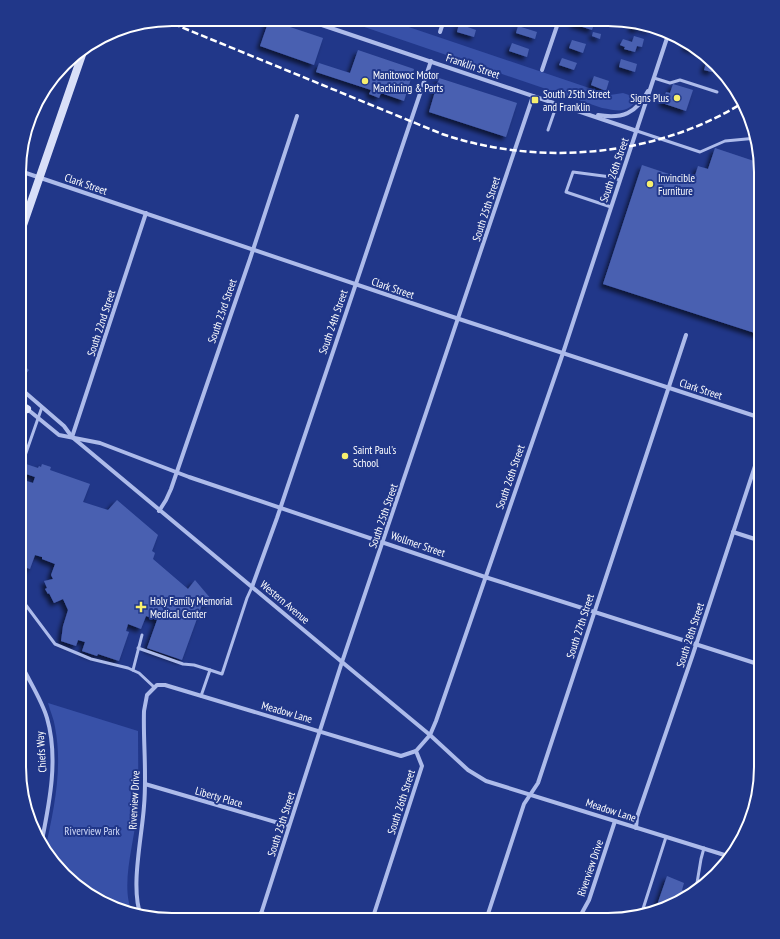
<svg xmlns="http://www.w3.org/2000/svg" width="780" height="939" font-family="'PT Sans Narrow',sans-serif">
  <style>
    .green { fill: #3851a8 }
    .building { fill: #4a61b1; filter: url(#shadow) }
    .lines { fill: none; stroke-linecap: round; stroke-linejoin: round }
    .lane { stroke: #adbbea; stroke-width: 3 }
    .street { stroke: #adbbea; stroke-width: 4 }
    .secondary { stroke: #d8dff8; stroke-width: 8 }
    .rail { stroke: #fff; stroke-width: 2.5; stroke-dasharray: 7 3; stroke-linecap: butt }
    .poi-dot { fill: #f7ef6e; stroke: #213789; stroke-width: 1.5 }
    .labels { text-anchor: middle; stroke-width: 4; stroke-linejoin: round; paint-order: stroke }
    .street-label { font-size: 11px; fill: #fff; stroke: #213789 }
    .poi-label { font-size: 11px; fill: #fff; stroke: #213789; text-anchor: start }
    .park-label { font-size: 11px; fill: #d1daf8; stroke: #213789 }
    .rim { fill: none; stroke: #fff; stroke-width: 2 }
  </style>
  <defs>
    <filter id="shadow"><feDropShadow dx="-3.5" dy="3.5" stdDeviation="2" flood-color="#0009"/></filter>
  </defs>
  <rect width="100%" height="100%" fill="#213789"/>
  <g class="green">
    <path d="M341,19l47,1 222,75 13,-2 15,5c-10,16 -19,13 -36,10z"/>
    <path d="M48,703l90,28c0,27 1,54 -1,80 -2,30 -18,76 -4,103l-10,-2 -36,-18 -42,-44c9,-40 18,-82 10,-123 -1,-8 -5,-16 -7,-24z"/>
  </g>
  <g class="building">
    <polygon points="269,20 323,38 314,65 260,46"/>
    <polygon points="575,20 592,20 595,21 592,30 573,24"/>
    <polygon points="633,22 651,29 650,31 639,27 638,30 631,28"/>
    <polygon points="459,24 476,30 474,37 457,32"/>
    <polygon points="518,26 537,32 535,39 516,33"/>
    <polygon points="593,32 601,34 600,39 592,36"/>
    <polygon points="634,36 644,39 642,47 637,46 635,52 624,49 625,47 620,45 623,39 632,42"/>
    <polygon points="572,40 586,44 583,53 569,48"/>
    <polygon points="687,42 693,45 700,52 685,47"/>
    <polygon points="512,43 529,49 527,57 509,51"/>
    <polygon points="358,50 414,69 404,101 381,93 379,98 369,94 371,90 316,72 319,63 350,73"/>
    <polygon points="562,58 577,63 574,70 559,65"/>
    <polygon points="621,59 637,64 635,72 619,67"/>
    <polygon points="707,60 714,67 712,72 704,70"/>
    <polygon points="594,76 609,81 606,91 591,85"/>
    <polygon points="439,78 517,103 506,137 429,112"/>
    <polygon points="673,84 693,90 686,111 662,103 666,92 670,93"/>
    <polygon points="715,148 760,163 761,171 761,335 603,284 642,165 693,182 698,166 708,169"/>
    <polygon points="20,362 29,370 23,377 20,375"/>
    <polygon points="26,464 38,468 39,466 41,467 42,464 51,467 50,470 90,484 83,502 108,510 117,500 158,535 152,551 155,553 153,559 188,589 195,580 211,599 206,604 203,602 182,660 147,648 157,620 146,616 141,629 128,624 126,631 129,632 119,661 98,654 97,656 82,651 85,642 78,640 76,646 61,641 63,626 68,610 63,599 54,603 49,593 48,594 45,589 47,588 44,581 53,579 51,575 55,564 42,559 42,557 35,555 30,569 19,565 20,479 33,483 35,477 23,473"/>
    <polygon points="667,876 684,883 682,890 687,892 685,899 656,908"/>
  </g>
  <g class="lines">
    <g class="lane">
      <polyline points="654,78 670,83 680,80 717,92"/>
      <polyline points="548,130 557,104"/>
      <polyline points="637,131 700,152 725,141 757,138"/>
      <polyline points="611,207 566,192 573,172 611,177 620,180"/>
      <polyline points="20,470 42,407"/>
      <polyline points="19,596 55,644 91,659 128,668 139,673 154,687"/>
      <polyline points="138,648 183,664 194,665 210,670"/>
      <polyline points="133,670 142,635"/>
      <polyline points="201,696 210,670 222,674 247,598 252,587"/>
      <polyline points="725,862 727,855"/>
      <polyline points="696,889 701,859 704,848"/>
      <polyline points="642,912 666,837"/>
    </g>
    <g class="street">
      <polyline points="304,19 637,131"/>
      <polyline points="440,32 444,20"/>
      <polyline points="542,70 559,20"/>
      <path d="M598,115c24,4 38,-1 50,-24"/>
      <polyline points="20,171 450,316 761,418"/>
      <polyline points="20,388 64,426 72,437 342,662 430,735 468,770 486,781 731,857"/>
      <polyline points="26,408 59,435 100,443 189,477 485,577 761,665"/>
      <polyline points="72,437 146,213"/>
      <polyline points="159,511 166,500 171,489 250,259 297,116"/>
      <polyline points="733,532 761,541"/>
      <polyline points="252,587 277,518 431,61"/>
      <path d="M19,665l4,3c8,16 19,33 24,50 12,41 2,87 -6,127"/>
      <polyline points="145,784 289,826"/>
      <polyline points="636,828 637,817 693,654 761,448"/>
      <polyline points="261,913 285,920"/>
      <path d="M141,916c-11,-28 1,-79 3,-110 3,-32 -1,-64 0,-95l3,-16 10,-10h8l236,71 15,-5"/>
      <polyline points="259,920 342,662 533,96"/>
      <polyline points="372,920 422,766 416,751 430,735 436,721 563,353 668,35"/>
      <polyline points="486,920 524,804 538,783 686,335"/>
      <polyline points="578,920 589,900 615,821"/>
    </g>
    <g class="secondary">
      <polyline points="20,234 84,49"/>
      <polyline points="20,405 27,409"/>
    </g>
    <path class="rail" d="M164,20l278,114c96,33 215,23 302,-32"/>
  </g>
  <g class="poi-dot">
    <circle cx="365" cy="81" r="4"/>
    <circle cx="677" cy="98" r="4"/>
    <rect x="531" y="96" width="8" height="8" rx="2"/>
    <circle cx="650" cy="184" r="4"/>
    <circle cx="345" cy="456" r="4"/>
    <path d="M139 601h4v4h4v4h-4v4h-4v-4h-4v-4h4z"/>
  </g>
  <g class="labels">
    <g class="street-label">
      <text transform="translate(473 66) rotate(19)" y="4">Franklin Street</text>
      <text transform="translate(614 170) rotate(-71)" y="4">South 26th Street</text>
      <text transform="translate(86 184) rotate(19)" y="4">Clark Street</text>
      <text transform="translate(486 209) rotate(-72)" y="4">South 25th Street</text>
      <text transform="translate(393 288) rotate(19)" y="4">Clark Street</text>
      <text transform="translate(222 311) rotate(-71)" y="4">South 23rd Street</text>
      <text transform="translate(333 322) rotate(-71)" y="4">South 24th Street</text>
      <text transform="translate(101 323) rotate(-72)" y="4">South 22nd Street</text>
      <text transform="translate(701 389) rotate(18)" y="4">Clark Street</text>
      <text transform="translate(510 477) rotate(-71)" y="4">South 26th Street</text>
      <text transform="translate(383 516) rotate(-71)" y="4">South 25th Street</text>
      <text transform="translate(418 544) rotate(19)" y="4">Wollmer Street</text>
      <text transform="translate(285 602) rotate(40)" y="4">Western Avenue</text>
      <text transform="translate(580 626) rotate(-72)" y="4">South 27th Street</text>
      <text transform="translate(690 635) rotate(-72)" y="4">South 28th Street</text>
      <text transform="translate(287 712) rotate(16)" y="4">Meadow Lane</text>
      <text transform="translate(41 752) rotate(-94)" y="4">Chiefs Way</text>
      <text transform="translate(219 797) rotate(16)" y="4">Liberty Place</text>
      <text transform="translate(134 800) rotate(-87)" y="4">Riverview Drive</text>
      <text transform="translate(401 802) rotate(-72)" y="4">South 26th Street</text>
      <text transform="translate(611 810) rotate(18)" y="4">Meadow Lane</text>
      <text transform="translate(281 824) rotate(-72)" y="4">South 25th Street</text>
      <text transform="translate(590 868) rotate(-71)" y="4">Riverview Drive</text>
    </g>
    <g class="poi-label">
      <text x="373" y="79">Manitowoc Motor<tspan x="373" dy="13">Machining &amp; Parts</tspan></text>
      <text x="543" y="98">South 25th Street<tspan x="543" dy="13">and Franklin</tspan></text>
      <text x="669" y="102" text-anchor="end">Signs Plus</text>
      <text x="658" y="182">Invincible<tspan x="658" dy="13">Furniture</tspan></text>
      <text x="353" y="454">Saint Paul's<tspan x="353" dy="13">School</tspan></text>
      <text x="150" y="605">Holy Family Memorial<tspan x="150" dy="13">Medical Center</tspan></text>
    </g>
    <g class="park-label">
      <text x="92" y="835">Riverview Park</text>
    </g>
  </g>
  <path d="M0 0H780V939H0ZM172 26H608A146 146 0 0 1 754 172V767A146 146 0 0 1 608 913H172A146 146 0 0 1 26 767V172A146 146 0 0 1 172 26Z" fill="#213789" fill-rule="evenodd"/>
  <path class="rim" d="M172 26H608A146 146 0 0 1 754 172V767A146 146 0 0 1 608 913H172A146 146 0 0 1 26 767V172A146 146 0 0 1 172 26Z"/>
</svg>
